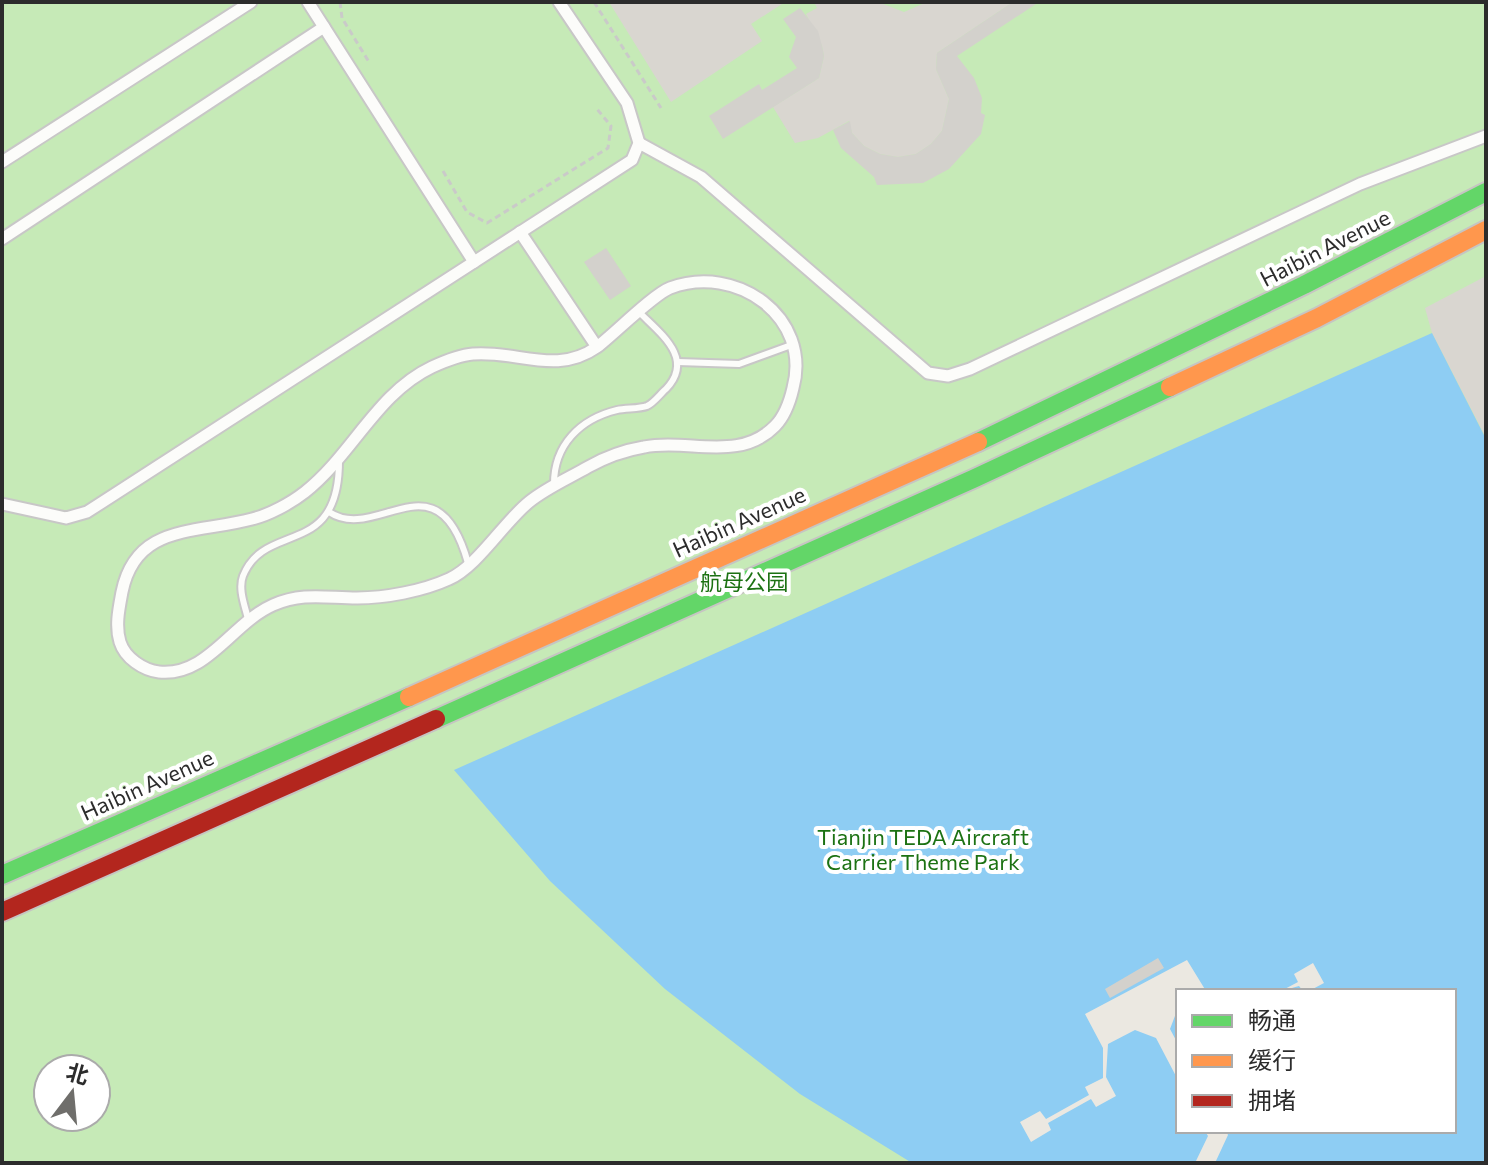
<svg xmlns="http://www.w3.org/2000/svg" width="1488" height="1165" font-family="Commissioner,'Noto Sans SC',sans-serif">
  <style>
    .green { fill: #c6eab7; fill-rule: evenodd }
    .plaza { fill: #d9d6d0 }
    .water { fill: #8ecdf3; fill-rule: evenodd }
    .pier { fill: #ebe8e1 }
    .building { fill: #d3d1cc }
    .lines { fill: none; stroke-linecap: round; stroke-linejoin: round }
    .lane-casing { stroke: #c8c7c7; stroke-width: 10 }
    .street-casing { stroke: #c8c7c7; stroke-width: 15 }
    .fast-casing { stroke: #c6c5c2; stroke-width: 22 }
    .slow-casing { stroke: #c6c5c2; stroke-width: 22 }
    .jam-casing { stroke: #c6c5c2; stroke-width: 22 }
    .path { stroke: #cacac9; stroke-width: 3; stroke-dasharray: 6 4; stroke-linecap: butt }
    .lane { stroke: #fcfcfa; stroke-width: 6 }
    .street { stroke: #fcfcfa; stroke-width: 11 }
    .fast { stroke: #63d668; stroke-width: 18 }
    .slow { stroke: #ff974d; stroke-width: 18 }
    .jam { stroke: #b3261e; stroke-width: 18 }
    .labels { text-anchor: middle; stroke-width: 8; stroke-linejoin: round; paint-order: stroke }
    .street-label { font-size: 22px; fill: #2c2c2c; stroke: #fff }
    .park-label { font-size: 22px; fill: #1c7213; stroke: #fff }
  </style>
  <rect width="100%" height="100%" fill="#ebe8e1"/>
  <path class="green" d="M2,2h1484v1161h-1484zM1178,991h276v140h-276zM48,1069h48v48h-48z"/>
  <g class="plaza">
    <polygon points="609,2 785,2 751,24 762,41 671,102"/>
    <polygon points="814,2 878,2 904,12 927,2 1013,2 937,53 936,69 949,99 942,131 931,144 916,154 898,157 880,154 864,146 852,133 849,121 818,138 795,143 773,107 819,78 824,56 822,46 806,14 817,8"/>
    <polygon points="1486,276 1486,438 1432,333 1425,308"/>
  </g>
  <path class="water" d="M1432,333l54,106v724h-574l-112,-69 -135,-105 -115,-108 -96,-111zM1178,991h276v140h-276z"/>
  <g class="pier">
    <polygon points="1187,960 1206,991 1178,991 1178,1008 1170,1029 1178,1044 1178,1080 1156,1038 1135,1030 1108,1044 1106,1077 1116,1096 1096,1107 1091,1099 1048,1123 1051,1130 1031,1142 1020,1122 1040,1111 1046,1119 1089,1095 1085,1087 1103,1078 1103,1048 1085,1014"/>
    <polygon points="1313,963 1324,983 1309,991 1303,991 1299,986 1281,991 1298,982 1294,974"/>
    <polygon points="1205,1131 1226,1131 1228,1135 1215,1163 1195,1163 1208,1136"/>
  </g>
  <g class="building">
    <polygon points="1013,2 1039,2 957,56 974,78 982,98 981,113 985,115 981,134 949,169 923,183 877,185 874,177 841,148 833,130 850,121 852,133 864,146 880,154 898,157 916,154 931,144 942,131 949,99 936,69 937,53"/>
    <polygon points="800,8 818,31 822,46 824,56 819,78 723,139 709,116 759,84 762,90 797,68 789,57 796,37 783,19"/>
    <polygon points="606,248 631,286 610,300 584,262"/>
    <polygon points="1158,958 1164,968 1110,998 1105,989"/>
  </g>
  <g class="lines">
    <defs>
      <g id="lane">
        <polyline points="678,362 739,364 794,344"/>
        <path d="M554,484c0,-39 26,-65 63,-74 9,-2 22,-1 30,-4 7,-3 14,-13 19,-17 29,-30 -5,-55 -26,-76"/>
        <path d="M329,512c48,32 108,-60 139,51"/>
        <path d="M248,619c-3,-13 -10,-30 -5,-43 22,-56 96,-16 96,-115"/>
      </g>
      <g id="street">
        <polyline points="308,2 474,262"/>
        <polyline points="639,143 701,177 928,373 948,376 970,369 1360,184 1486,136"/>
        <polyline points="2,162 251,2"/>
        <path d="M520,232l77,115c17,-13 57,-53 73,-59 66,-25 142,29 123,100 -3,13 -9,29 -18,38 -36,37 -87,12 -131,21 -18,3 -40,11 -56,20 -19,11 -42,21 -59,35 -25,20 -52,65 -80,77 -26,12 -64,19 -92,19 -31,0 -54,-6 -84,7 -41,18 -66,72 -114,67 -16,-2 -34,-14 -39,-30 -5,-16 -1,-34 2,-50 14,-69 75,-58 130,-73 17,-4 39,-16 53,-27 47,-37 72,-99 127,-125 11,-5 28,-12 41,-13 44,-4 83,22 124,-7"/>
        <polyline points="2,239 324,27"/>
        <polyline points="2,504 66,518 87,512 632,160 639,143 627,103 559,2"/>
      </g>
      <g id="fast">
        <polyline points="978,442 1304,285 1486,192"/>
        <polyline points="436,719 973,479 1170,387"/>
        <polyline points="2,875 409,697"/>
      </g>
      <g id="slow">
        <polyline points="1170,387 1317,318 1486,230"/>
        <polyline points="409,697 978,442"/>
      </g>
      <polyline id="jam" points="2,912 436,719"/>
    </defs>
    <use href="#lane" class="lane-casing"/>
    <use href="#street" class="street-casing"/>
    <use href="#fast" class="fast-casing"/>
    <use href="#slow" class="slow-casing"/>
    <use href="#jam" class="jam-casing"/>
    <g class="path">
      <polyline points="340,2 342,18 369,62"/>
      <polyline points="594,2 661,108"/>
      <polyline points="443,171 467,212 487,223 608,148 611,126 597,109"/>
    </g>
    <use href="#lane" class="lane"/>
    <use href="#street" class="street"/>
    <use href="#fast" class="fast"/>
    <use href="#slow" class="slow"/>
    <use href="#jam" class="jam"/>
  </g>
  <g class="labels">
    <g class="street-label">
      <text transform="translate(1325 248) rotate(-27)" y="8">Haibin Avenue</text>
      <text transform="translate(739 522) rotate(-24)" y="8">Haibin Avenue</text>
      <text transform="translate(147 785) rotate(-24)" y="8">Haibin Avenue</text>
    </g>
    <g class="park-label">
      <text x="744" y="590">航母公园</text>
      <text x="923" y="845">Tianjin TEDA Aircraft<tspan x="923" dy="25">Carrier Theme Park</tspan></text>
    </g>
  </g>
  <rect width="1488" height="1165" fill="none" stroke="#2c2c2c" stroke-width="8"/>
  <rect x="1176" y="989" width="280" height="144" fill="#ffffff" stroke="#ababab" stroke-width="2"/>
  <rect x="1192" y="1015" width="40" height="12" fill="#63d668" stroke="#ababab" stroke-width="2"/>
  <text x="1248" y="1029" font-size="24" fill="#2c2c2c">畅通</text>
  <rect x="1192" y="1055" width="40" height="12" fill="#ff974d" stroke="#ababab" stroke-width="2"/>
  <text x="1248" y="1069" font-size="24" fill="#2c2c2c">缓行</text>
  <rect x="1192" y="1095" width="40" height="12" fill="#b3261e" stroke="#ababab" stroke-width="2"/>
  <text x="1248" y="1109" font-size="24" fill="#2c2c2c">拥堵</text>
  <g transform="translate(72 1093) rotate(16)"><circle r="38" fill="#ffffff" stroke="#ababab" stroke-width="2"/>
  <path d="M0-6L14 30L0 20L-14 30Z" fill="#6f6e6b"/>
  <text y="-12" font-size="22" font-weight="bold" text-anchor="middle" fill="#2c2c2c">北</text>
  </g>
</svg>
